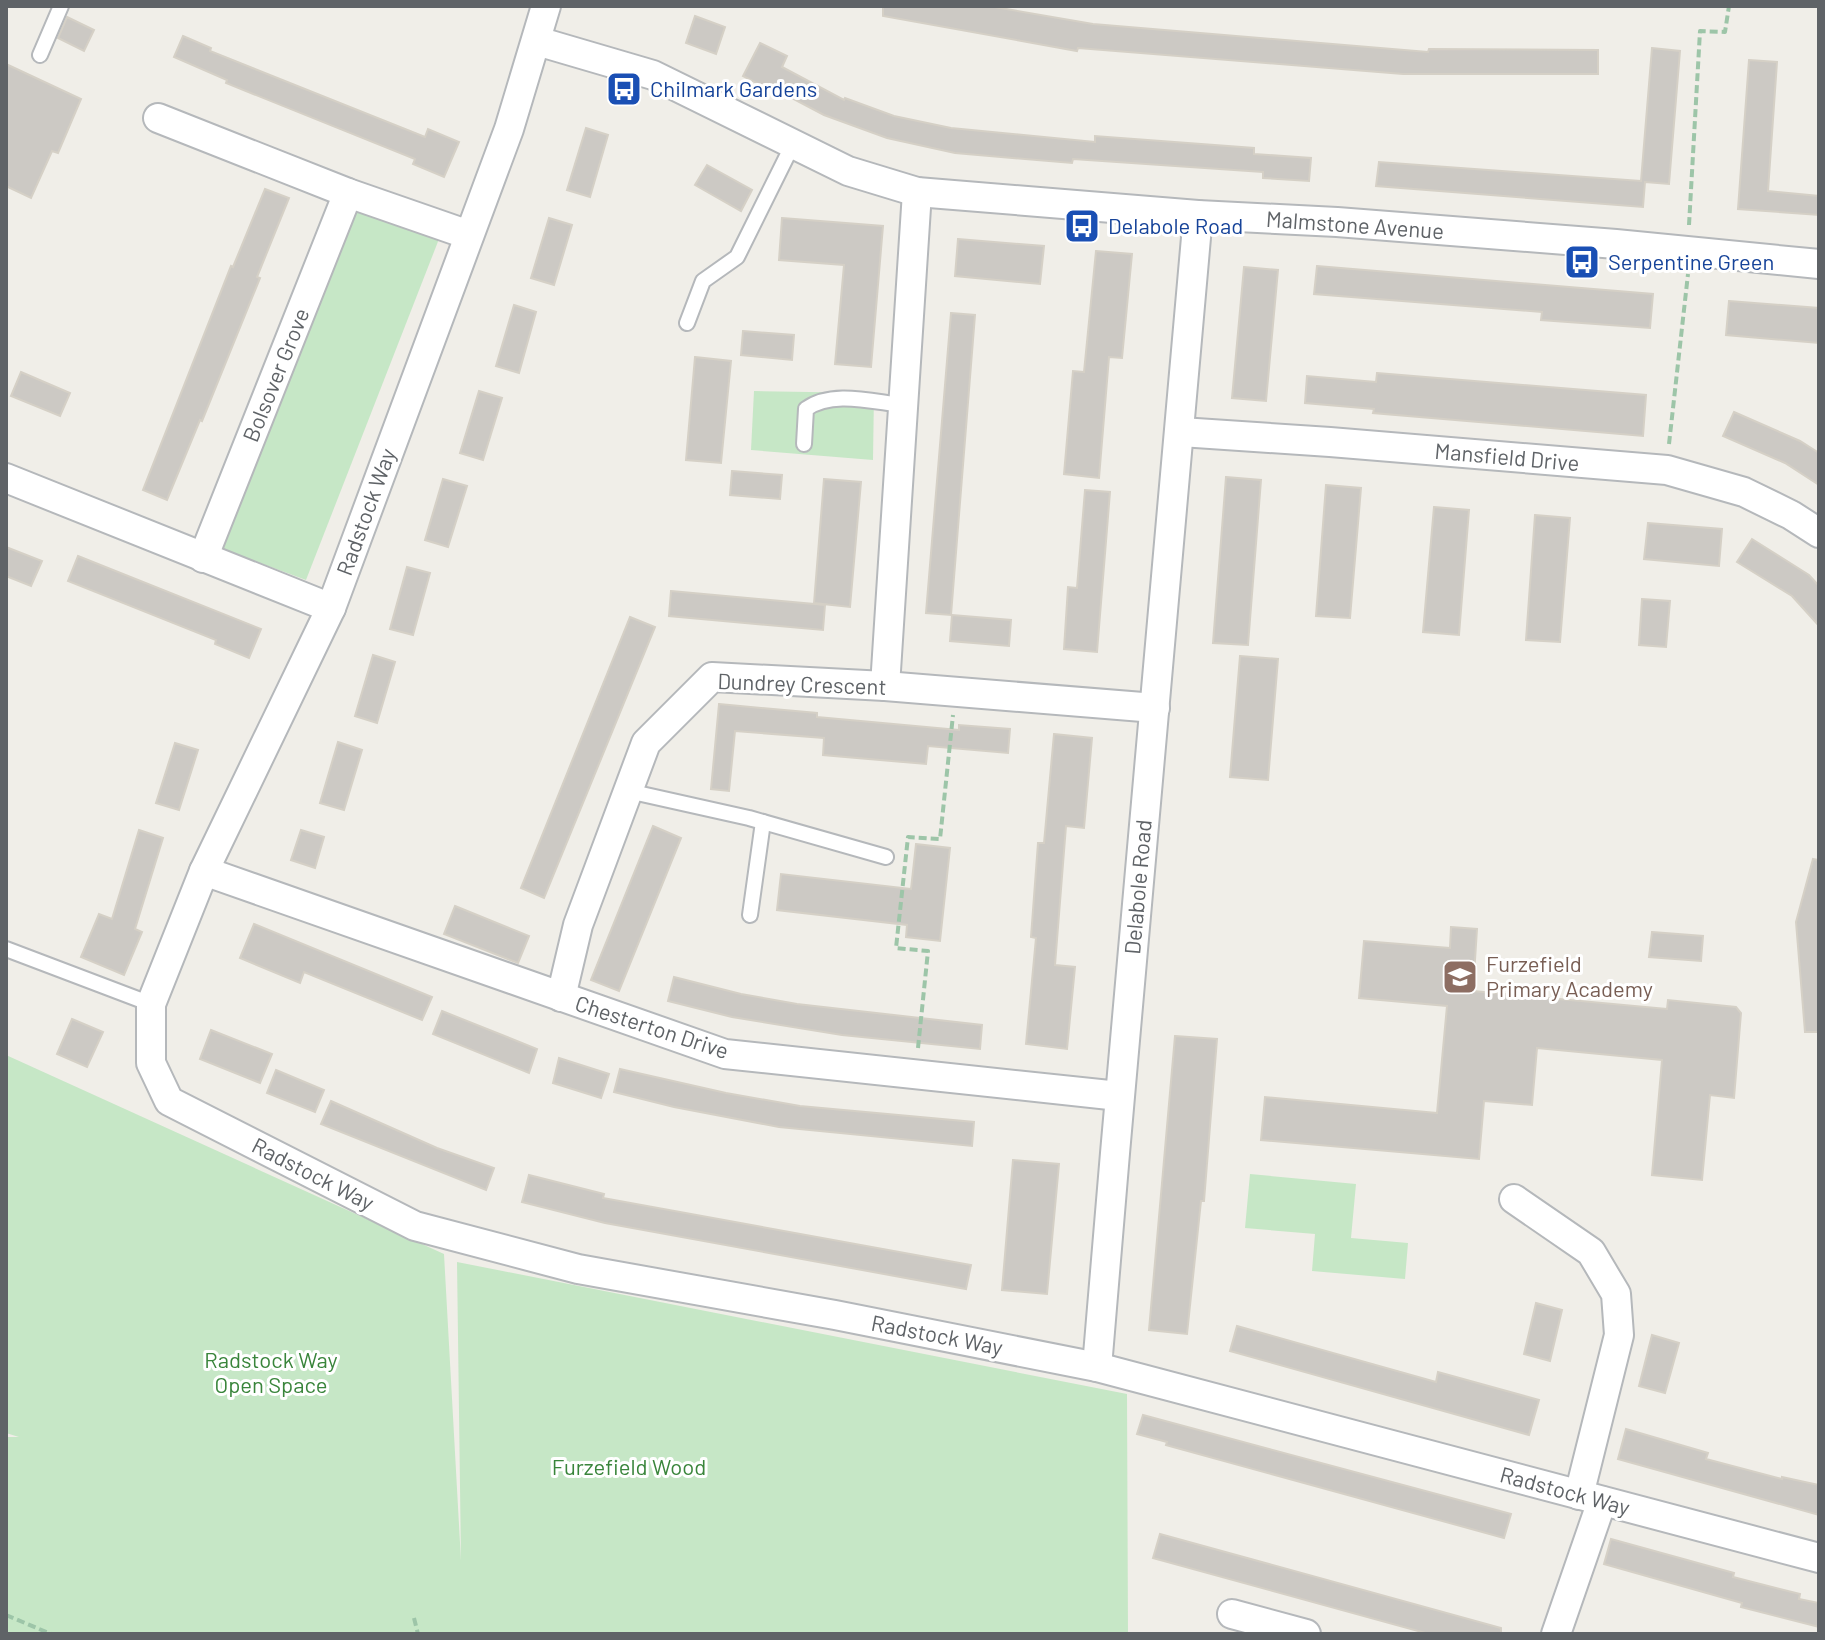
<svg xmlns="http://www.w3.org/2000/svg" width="1825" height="1640" font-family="Barlow,sans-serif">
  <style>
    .green { fill: #c6e7c6 }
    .building { fill: #ccc9c4; stroke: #d5d0c6; stroke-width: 2 }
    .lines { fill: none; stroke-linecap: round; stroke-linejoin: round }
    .lane-casing { stroke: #b5b8bb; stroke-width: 18 }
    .street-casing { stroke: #b5b8bb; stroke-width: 32 }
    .path { stroke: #9dc5a8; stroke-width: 4; stroke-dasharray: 8 4; stroke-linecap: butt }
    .lane { stroke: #fff; stroke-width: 14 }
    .street { stroke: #fff; stroke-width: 28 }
    .labels { text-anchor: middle; stroke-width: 6; stroke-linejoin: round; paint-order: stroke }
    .transit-label { font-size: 22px; fill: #164399; stroke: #fff; text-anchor: start }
    .street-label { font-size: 22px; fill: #5f6367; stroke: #fff }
    .education-label { font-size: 22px; fill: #785e54; stroke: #fff; text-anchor: start }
    .park-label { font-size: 22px; fill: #39853b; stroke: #fff }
  </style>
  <rect width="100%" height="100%" fill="#f0eee8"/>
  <g class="green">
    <polygon points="353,208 439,239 306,580 219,548"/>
    <polygon points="754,391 874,393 873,460 751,450"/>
    <polygon points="6,1055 444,1254 461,1561 457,1262 1127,1394 1128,1634 6,1634 6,1437 19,1437 6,1433"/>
    <polygon points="1250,1174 1356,1184 1351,1238 1408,1243 1405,1279 1312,1271 1315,1234 1245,1228"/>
  </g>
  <g class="building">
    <polygon points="883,6 989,6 1093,24 1428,52 1429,49 1598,50 1598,74 1403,74 1078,48 1077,51 883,16"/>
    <polygon points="695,16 725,27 716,54 686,43"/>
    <polygon points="67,17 94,30 84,51 58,38"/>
    <polygon points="183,36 211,48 210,51 425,137 428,129 459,142 444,177 413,164 415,159 226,83 227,80 174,57"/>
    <polygon points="760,43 787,56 782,67 844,100 845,98 894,116 951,128 1095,142 1095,136 1254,148 1254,154 1311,158 1309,181 1263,178 1263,172 1073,159 1072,163 955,153 887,138 824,115 771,87 770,90 743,76"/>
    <polygon points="1652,48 1680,51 1669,184 1645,182 1643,207 1376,186 1379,162 1641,181"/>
    <polygon points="1749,60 1777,62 1768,191 1819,196 1819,215 1738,209"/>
    <polygon points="6,64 81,99 58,153 52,151 31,198 6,186"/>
    <polygon points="586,128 608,135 590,197 567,190"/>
    <polygon points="707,165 752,190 741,211 695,185"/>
    <polygon points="265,189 289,198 257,277 260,278 202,421 200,420 167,500 143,490 231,266 233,267"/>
    <polygon points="549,218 572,225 554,285 531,278"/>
    <polygon points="782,218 883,226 871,367 835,364 844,265 779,260"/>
    <polygon points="958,239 1044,246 1040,284 955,276"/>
    <polygon points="1096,251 1132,254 1122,358 1109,357 1099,478 1064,474 1073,371 1084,372"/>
    <polygon points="1317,266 1653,294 1650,328 1541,320 1542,312 1314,294"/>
    <polygon points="1244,267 1278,270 1266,401 1232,398"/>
    <polygon points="1729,301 1819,308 1819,343 1726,335"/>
    <polygon points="514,305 536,312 519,373 496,366"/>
    <polygon points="951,313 975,315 951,615 926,613"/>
    <polygon points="743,331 794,335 792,360 741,355"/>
    <polygon points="695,357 731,361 721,463 686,460"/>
    <polygon points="21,372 70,393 60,416 11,396"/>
    <polygon points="1377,373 1646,395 1643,436 1373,413 1374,409 1305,403 1307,376 1376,382"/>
    <polygon points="479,391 502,398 483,460 460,453"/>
    <polygon points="1734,412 1800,441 1819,453 1819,485 1785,463 1723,436"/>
    <polygon points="732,471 782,475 780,499 730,495"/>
    <polygon points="1226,477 1261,480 1248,645 1213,643"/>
    <polygon points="443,479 467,486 448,547 425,540"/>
    <polygon points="824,479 861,482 850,607 814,603"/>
    <polygon points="1326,485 1361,488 1350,618 1316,616"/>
    <polygon points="1085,490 1110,492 1097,652 1064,649 1068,587 1077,588"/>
    <polygon points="1434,507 1469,510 1459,635 1423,632"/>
    <polygon points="1535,515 1570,518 1560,642 1526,640"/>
    <polygon points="1648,523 1722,529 1719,566 1644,559"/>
    <polygon points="1752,539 1809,575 1819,586 1819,626 1792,596 1737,562"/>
    <polygon points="6,547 42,561 31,586 6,576"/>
    <polygon points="78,556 261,629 249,658 215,644 216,640 68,581"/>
    <polygon points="407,567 430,573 413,635 390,629"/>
    <polygon points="671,591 825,605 823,630 669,616"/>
    <polygon points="1642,599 1670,601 1666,647 1639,645"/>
    <polygon points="952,615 1011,620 1009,646 950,641"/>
    <polygon points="630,617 655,627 544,898 521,888"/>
    <polygon points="373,655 395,662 377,723 355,716"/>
    <polygon points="1240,656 1278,659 1268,780 1230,777"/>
    <polygon points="719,704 817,713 817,717 959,730 959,725 1010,729 1008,753 928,746 926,764 823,755 824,738 735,731 729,791 711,789"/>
    <polygon points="1054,734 1092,738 1084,828 1066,826 1055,965 1075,967 1067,1049 1026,1044 1036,938 1031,937 1038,843 1044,843"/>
    <polygon points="338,742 362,750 344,810 320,803"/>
    <polygon points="175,743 198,750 179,810 156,803"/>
    <polygon points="653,826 681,838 619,991 591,980"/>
    <polygon points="139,830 163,838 135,929 142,932 124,975 81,957 99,914 112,919"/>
    <polygon points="301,830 324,837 315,868 291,860"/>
    <polygon points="916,844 950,848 940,941 906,937 907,925 777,910 781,874 911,889"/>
    <polygon points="1813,859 1819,860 1819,1032 1805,1032 1796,922"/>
    <polygon points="455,906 529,936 518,963 444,934"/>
    <polygon points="254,924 432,997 422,1020 304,972 300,983 240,958"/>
    <polygon points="1451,927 1477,929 1473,991 1667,1009 1668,1000 1736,1007 1741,1013 1734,1098 1710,1095 1702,1180 1652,1175 1662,1060 1537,1048 1532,1105 1484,1101 1479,1159 1261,1140 1265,1097 1437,1113 1447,1006 1359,998 1364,941 1450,948"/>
    <polygon points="1652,932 1703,936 1701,961 1649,957"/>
    <polygon points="674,977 741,994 797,1004 982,1025 980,1049 842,1035 732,1017 668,1001"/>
    <polygon points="442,1011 537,1049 529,1073 433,1034"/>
    <polygon points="72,1019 103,1032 87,1067 57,1054"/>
    <polygon points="211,1030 272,1054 260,1083 200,1059"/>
    <polygon points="1175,1036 1217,1039 1204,1201 1201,1201 1187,1334 1149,1330"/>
    <polygon points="559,1058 609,1074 601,1098 553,1083"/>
    <polygon points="620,1069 726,1093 800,1106 974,1122 972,1146 779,1127 674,1107 614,1092"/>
    <polygon points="276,1070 324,1090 315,1112 267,1093"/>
    <polygon points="331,1101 437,1148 494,1168 486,1190 321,1124"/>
    <polygon points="1013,1160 1059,1164 1047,1294 1002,1290"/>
    <polygon points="529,1175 604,1194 603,1198 971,1265 966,1289 605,1223 522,1202"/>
    <polygon points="1536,1303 1562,1310 1550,1361 1524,1354"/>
    <polygon points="1237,1326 1436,1382 1438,1372 1539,1400 1529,1435 1230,1351"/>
    <polygon points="1652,1335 1679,1343 1665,1393 1639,1386"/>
    <polygon points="1143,1415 1511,1514 1504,1538 1166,1445 1167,1442 1137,1434"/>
    <polygon points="1626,1429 1708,1453 1706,1459 1782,1479 1782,1477 1819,1485 1819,1515 1618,1459"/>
    <polygon points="1160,1534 1501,1628 1501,1634 1429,1634 1153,1558"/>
    <polygon points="1611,1539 1734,1573 1733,1577 1800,1594 1799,1599 1819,1603 1819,1627 1741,1607 1742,1603 1604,1564"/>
  </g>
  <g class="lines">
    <defs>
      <g id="lane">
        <polyline points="40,55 61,6"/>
        <polyline points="687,323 703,281 737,257 793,144"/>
        <path d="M804,444l2,-35c26,-19 67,-7 97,-4"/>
        <polyline points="628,791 749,818 886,857"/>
        <polyline points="750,915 763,822"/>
        <polyline points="6,949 151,1004"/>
      </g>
      <g id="street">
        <polyline points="546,6 509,129 331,608 204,871 151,1004 151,1063 169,1101 415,1226 578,1269 835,1315 1097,1367 1819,1558"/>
        <polyline points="537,41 653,75 848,171 917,192 1198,215 1337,222 1616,244 1819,264"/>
        <polyline points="158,118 348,193 469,235"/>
        <polyline points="1181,432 1330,442 1667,470 1744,492 1791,515 1819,533"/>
        <polyline points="6,478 331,608"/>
        <polyline points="203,558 348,193"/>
        <polyline points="885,686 917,192"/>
        <polyline points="204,871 725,1054 1119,1096"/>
        <polyline points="561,997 578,925 646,743 712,677 885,686 1155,708"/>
        <polyline points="1514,1199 1591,1252 1616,1294 1619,1335 1579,1495"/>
        <path d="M1097,1367c31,-384 70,-767 101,-1152"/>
        <polyline points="1232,1614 1306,1634"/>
        <polyline points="1556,1634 1602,1501"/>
      </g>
    </defs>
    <use href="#lane" class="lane-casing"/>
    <use href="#street" class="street-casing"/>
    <g class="path">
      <polyline points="1689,225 1700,31 1725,32 1729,6"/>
      <polyline points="1669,444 1688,274"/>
      <polyline points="918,1048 928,951 896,948 908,837 940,839 953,715"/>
      <polyline points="6,1615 51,1634"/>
      <polyline points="414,1618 418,1634"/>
    </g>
    <use href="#lane" class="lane"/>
    <use href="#street" class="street"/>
  </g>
  <defs>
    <symbol id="bus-square" viewBox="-11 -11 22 22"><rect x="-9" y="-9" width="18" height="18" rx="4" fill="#1a4fb4" stroke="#fff"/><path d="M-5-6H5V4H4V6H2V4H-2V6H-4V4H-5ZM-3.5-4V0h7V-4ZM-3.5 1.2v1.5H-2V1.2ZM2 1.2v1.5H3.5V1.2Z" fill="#fff"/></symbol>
    <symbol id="school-square" viewBox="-11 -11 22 22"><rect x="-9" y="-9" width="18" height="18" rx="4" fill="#8d6e63" stroke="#fff"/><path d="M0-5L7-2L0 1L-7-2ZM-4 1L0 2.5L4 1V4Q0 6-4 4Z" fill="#fff"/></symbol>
  </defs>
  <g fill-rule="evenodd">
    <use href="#bus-square" x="604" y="69" width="40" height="40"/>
    <use href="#bus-square" x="1062" y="206" width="40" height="40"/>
    <use href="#bus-square" x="1562" y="242" width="40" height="40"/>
    <use href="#school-square" x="1440" y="957" width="40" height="40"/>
  </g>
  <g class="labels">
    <g class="transit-label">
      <text x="650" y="97">Chilmark Gardens</text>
      <text x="1108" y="234">Delabole Road</text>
      <text x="1608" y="270">Serpentine Green</text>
    </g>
    <g class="street-label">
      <text transform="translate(1355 225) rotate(4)" y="8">Malmstone Avenue</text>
      <text transform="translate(276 375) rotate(-68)" y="8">Bolsover Grove</text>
      <text transform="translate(1507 457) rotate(5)" y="8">Mansfield Drive</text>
      <text transform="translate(366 512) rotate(-70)" y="8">Radstock Way</text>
      <text transform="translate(802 684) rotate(2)" y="8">Dundrey Crescent</text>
      <text transform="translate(1138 887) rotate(-85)" y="8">Delabole Road</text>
      <text transform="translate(652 1027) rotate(18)" y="8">Chesterton Drive</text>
      <text transform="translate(313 1174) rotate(27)" y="8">Radstock Way</text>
      <text transform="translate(937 1335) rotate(11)" y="8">Radstock Way</text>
      <text transform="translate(1565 1491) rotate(15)" y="8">Radstock Way</text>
    </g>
    <g class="education-label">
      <text x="1486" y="972">Furzefield<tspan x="1486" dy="25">Primary Academy</tspan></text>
    </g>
    <g class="park-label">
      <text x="271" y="1368">Radstock Way<tspan x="271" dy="25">Open Space</tspan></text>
      <text x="629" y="1475">Furzefield Wood</text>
    </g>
  </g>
  <rect width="1825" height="1640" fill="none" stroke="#5f6367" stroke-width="16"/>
</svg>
